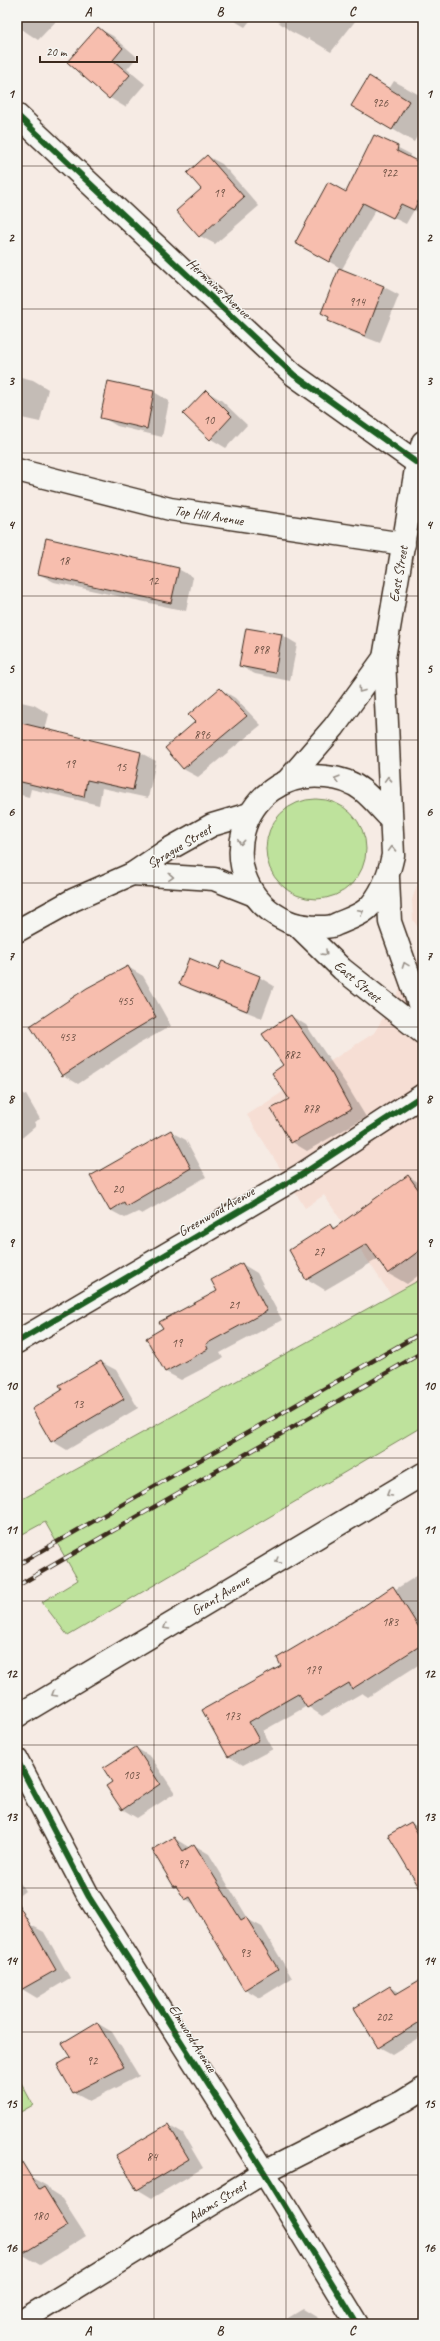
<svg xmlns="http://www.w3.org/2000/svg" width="440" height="2341" font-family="Caveat,sans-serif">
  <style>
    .built { fill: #f6ded4 }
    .green { fill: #bee29c; stroke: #7c865d }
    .shadow { fill: #0003 }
    .building { fill: #f7beae; stroke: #3b2a1e }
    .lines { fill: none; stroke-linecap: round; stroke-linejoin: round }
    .minor-casing { stroke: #3b2a1e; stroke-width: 25 }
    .secondary-casing { stroke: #3b2a1e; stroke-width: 25 }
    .minor { stroke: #f6f6f2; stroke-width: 22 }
    .secondary { stroke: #f6f6f2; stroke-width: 22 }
    .rail-casing { stroke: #3b2a1e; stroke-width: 4.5 }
    .rail { stroke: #f6f6f2; stroke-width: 3; stroke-dasharray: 9; stroke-linecap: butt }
    .cycleway-casing { stroke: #f6f6f2; stroke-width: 8 }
    .cycleway { stroke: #1b5e20; stroke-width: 6 }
    .oneway { stroke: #989088 }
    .grid { fill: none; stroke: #3b2a1e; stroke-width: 1; stroke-opacity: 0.55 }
    .labels { text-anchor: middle; stroke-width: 3; stroke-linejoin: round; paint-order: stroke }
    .number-label { font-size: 12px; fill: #6a4f42 }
    .street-label { font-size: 14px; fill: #3b2a1e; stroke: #f6f6f2 }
    .neatline { fill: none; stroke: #3b2a1e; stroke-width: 1.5 }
    .grid-label { font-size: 13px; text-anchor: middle; font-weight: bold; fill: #3b2a1e }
  </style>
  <rect width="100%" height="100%" fill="#f6ebe4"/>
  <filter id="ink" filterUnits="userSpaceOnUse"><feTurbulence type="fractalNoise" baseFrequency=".025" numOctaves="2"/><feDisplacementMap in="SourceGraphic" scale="8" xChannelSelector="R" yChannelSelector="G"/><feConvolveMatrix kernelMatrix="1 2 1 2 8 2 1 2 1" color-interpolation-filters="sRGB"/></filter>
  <g filter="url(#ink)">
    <g class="built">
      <polygon points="423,867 423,935 413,920 412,900"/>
      <polygon points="423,951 423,1278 391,1295 324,1195 305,1208 247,1115 374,1033"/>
    </g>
    <g class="green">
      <circle cx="316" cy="849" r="50"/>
      <polygon points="423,1278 423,1426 68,1636 42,1602 78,1580 45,1522 17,1537 17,1502"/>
      <polygon points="17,2075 33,2105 17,2114"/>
    </g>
    <g class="shadow">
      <polygon points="17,17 60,17 38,40 17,26"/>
      <polygon points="228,17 253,17 245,27"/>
      <polygon points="272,17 352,17 356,20 331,52 308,38 307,40 290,31"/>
      <polygon points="98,28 113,36 137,57 127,69 145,84 125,107 110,98 69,62"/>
      <polygon points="394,81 423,97 423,126 414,142 352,105 389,89"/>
      <polygon points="375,136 410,154 409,158 423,165 423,214 414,210 406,224 376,209 342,269 309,250 347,193"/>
      <polygon points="207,156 222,164 259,206 215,244 200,236"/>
      <polygon points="339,269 384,287 399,295 380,343 344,329 329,321 330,318 322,313"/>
      <polygon points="17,376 33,380 48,389 40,422 17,417"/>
      <polygon points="109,383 154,392 169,401 162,437 117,426 102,417"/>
      <polygon points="206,391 221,400 247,425 226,448 211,439 184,414"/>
      <polygon points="178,569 193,577 186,611 54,582 39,574"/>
      <polygon points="246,629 282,635 297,644 290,681 255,674 240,666"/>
      <polygon points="220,689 235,698 261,725 198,777 183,769 196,723"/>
      <polygon points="17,701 34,705 49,714 45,730 141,753 156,761 148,798 102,788 99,805 31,789 29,797 17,794"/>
      <polygon points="128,967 143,976 171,1026 137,1045 78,1084 63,1075"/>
      <polygon points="259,977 274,986 262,1018 196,992 181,984"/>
      <polygon points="291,1016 306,1025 346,1084 366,1117 307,1151 292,1142 291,1099 284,1066"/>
      <polygon points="17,1090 26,1095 40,1119 34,1122 36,1126 17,1142"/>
      <polygon points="171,1132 186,1140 206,1177 142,1214 138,1212 125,1218 110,1210"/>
      <polygon points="408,1176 423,1185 423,1272 407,1284 388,1273 378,1259 325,1290 307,1279 330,1225 335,1228"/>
      <polygon points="242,1264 257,1273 282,1320 220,1353 223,1358 181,1380 166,1372 147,1338 218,1291"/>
      <polygon points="101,1362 116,1370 138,1408 67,1450 52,1441 64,1391"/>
      <polygon points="423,1572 423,1662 368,1697 362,1693 322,1716 307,1706 263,1731 273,1749 243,1765 228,1756 203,1711 283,1666 393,1587 396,1589"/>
      <polygon points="136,1748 151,1757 175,1793 137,1818 122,1809 114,1782"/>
      <polygon points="411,1823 423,1830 423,1883"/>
      <polygon points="174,1838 190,1848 194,1845 209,1854 249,1920 262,1927 292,1978 260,1998 245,1989 195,1905 186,1899 180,1889 175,1887"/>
      <polygon points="17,1878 25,1891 17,1897"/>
      <polygon points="29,1924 44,1932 70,1978 37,1998 22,1989 17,1980 17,1931"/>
      <polygon points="423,1980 423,2035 392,2054 379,2047 390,1987 401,1993"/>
      <polygon points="97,2023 112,2032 139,2076 89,2101 74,2093 58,2065 72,2058"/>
      <polygon points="168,2125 183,2134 203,2168 152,2198 137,2189"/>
      <polygon points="29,2176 47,2186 51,2192 62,2199 86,2236 40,2265 25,2256 17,2260 17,2183"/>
      <polygon points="303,2309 318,2318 322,2324 278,2324"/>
    </g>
    <g class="building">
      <polygon points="98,27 123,48 113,60 130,75 109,99 67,62"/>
      <polygon points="369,76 409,101 392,130 351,106"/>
      <polygon points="374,135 398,146 397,151 423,164 423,191 414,210 401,204 393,218 363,203 329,262 295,243 328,182 346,192"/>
      <polygon points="207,155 244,197 199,237 176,211 201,189 187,173"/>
      <polygon points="339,268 384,286 365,336 328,321 329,317 321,313"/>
      <polygon points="108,381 154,391 147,429 100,418"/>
      <polygon points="206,390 232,416 210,440 183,414"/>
      <polygon points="46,538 179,568 171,603 38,574"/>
      <polygon points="246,628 282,634 275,673 239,666"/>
      <polygon points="220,688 247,716 183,769 165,748 195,722 188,715"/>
      <polygon points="17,722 141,752 133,790 87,780 84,797 17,781"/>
      <polygon points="189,958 218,970 222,961 260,976 247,1011 179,984"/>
      <polygon points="128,966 156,1017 122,1037 62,1076 30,1026 87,988"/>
      <polygon points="291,1015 332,1074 351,1109 291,1143 271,1109 289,1099 272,1073 283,1065 262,1034"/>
      <polygon points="171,1130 191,1168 126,1206 124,1202 110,1211 90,1176"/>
      <polygon points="408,1175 423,1196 423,1248 388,1274 367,1244 306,1280 289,1250 330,1224 333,1229"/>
      <polygon points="242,1263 267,1311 206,1344 208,1349 165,1372 146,1338 163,1328 159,1322 217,1291 211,1280"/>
      <polygon points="101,1361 124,1399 51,1442 32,1409 62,1390 59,1385"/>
      <polygon points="393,1586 423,1634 423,1644 352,1689 349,1683 307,1708 298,1694 249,1722 259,1740 228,1757 202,1710 281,1666 277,1658 358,1610"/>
      <polygon points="136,1747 160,1784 122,1810 106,1786 112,1782 103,1768"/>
      <polygon points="411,1822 423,1842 423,1894 388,1835"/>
      <polygon points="174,1837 183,1851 194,1844 241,1920 246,1917 278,1969 244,1990 190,1897 185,1900 176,1886 174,1887 152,1850"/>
      <polygon points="17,1902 56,1970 17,1992"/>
      <polygon points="423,1978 423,2020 378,2048 354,2008 390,1986 396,1994"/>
      <polygon points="97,2022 124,2067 73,2093 57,2065 71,2057 62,2043"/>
      <polygon points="168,2124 189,2159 137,2190 116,2155"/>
      <polygon points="17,2154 39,2190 44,2187 68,2226 17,2257"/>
    </g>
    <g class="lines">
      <defs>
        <g id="minor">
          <polyline points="17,115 294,375 417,463"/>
          <polyline points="17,470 170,509 404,544"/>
          <polyline points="17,1342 301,1175 423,1095"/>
          <polyline points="17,1716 423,1474"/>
          <polyline points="17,1760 89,1897 264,2172 357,2324"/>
          <polyline points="17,2324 264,2172 402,2102 423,2089"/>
        </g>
        <g id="secondary">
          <polyline points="288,780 334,727 384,658"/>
          <path d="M390,818c-9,-9 -18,-20 -28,-28 -10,-8 -24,-12 -36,-13 -88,-10 -119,107 -39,144 10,5 40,9 50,3 9,-4 22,-8 30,-15 15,-14 22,-35 26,-54l-9,-197 33,-195 6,-21"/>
          <polyline points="132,874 214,879 252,894"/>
          <polyline points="388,878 390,922 423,1015"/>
          <polyline points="297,925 342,969 423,1033"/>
          <polyline points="17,931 73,900 132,874 169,849 212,825 249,814"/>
        </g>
      </defs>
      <use href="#minor" class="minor-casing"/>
      <use href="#secondary" class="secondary-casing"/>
      <use href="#minor" class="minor"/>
      <use href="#secondary" class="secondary"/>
      <defs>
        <g id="rail">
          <polyline points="17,1565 423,1332"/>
          <polyline points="17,1586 423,1352"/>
        </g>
      </defs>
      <use href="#rail" class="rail-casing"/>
      <use href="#rail" class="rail"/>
      <defs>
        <g id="cycleway">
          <polyline points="17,115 294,375 417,463"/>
          <polyline points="17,1342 301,1175 423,1095"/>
          <polyline points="17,1760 89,1897 264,2172 357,2324"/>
        </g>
      </defs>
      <use href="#cycleway" class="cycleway-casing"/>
      <use href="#cycleway" class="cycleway"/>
    </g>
    <defs><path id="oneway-chevron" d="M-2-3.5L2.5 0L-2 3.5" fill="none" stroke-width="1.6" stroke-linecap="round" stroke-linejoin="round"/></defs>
    <g class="oneway">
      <use href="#oneway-chevron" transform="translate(361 690) rotate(126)"/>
      <use href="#oneway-chevron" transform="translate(337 779) rotate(-164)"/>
      <use href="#oneway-chevron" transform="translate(388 779) rotate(-92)"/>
      <use href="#oneway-chevron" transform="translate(241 842) rotate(96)"/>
      <use href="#oneway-chevron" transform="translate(392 849) rotate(-92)"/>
      <use href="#oneway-chevron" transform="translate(171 877) rotate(3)"/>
      <use href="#oneway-chevron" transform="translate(361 912) rotate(-27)"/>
      <use href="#oneway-chevron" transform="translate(325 953) rotate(44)"/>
      <use href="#oneway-chevron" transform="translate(405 965) rotate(-110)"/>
      <use href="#oneway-chevron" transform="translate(389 1494) rotate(149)"/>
      <use href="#oneway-chevron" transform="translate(278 1561) rotate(149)"/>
      <use href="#oneway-chevron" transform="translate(166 1627) rotate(149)"/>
      <use href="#oneway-chevron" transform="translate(54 1694) rotate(149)"/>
    </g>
  </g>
  <path class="grid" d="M154,17v2307M286,17v2307M17,166h406M17,309h406M17,453h406M17,596h406M17,740h406M17,883h406M17,1027h406M17,1170h406M17,1314h406M17,1458h406M17,1601h406M17,1745h406M17,1888h406M17,2032h406M17,2175h406"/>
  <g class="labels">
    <g class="number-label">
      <text x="380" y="107">926</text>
      <text x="389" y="177">922</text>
      <text x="219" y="197">19</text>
      <text x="357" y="306">914</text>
      <text x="209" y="424">10</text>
      <text x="64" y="565">18</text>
      <text x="153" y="585">12</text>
      <text x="261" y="654">898</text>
      <text x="202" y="739">896</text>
      <text x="70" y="768">19</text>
      <text x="121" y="771">15</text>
      <text x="125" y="1005">455</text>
      <text x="67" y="1041">453</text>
      <text x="292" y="1059">882</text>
      <text x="311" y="1113">878</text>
      <text x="118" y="1193">20</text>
      <text x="319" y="1256">27</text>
      <text x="234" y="1309">21</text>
      <text x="177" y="1347">19</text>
      <text x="78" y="1408">13</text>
      <text x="390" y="1626">183</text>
      <text x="313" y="1674">179</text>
      <text x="232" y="1720">173</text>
      <text x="131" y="1779">103</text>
      <text x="183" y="1868">97</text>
      <text x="245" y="1957">93</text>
      <text x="384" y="2021">202</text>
      <text x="92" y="2065">92</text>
      <text x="152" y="2161">84</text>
      <text x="40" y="2220">180</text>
    </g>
    <g class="street-label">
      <text transform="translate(219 288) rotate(43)" y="5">Hermaine Avenue</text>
      <text transform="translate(209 515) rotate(9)" y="5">Top Hill Avenue</text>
      <text transform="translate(398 574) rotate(-80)" y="5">East Street</text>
      <text transform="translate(179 846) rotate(-31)" y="5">Sprague Street</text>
      <text transform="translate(358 981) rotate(40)" y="5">East Street</text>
      <text transform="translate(216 1211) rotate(-30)" y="5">Greenwood Avenue</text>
      <text transform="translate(220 1595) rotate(-31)" y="5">Grant Avenue</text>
      <text transform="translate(193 2038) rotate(58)" y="5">Elmwood Avenue</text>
      <text transform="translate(217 2201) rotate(-32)" y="5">Adams Street</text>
    </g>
  </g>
  <rect width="440" height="2341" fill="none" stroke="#f6f6f2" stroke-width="44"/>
  <path d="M40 56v6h97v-6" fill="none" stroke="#3b2a1e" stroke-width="2"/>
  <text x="46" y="56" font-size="12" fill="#3b2a1e" stroke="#f6f6f2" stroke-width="3" paint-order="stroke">20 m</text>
  <rect x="22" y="22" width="396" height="2297" class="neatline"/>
  <g class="grid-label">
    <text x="88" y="16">A</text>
    <text x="220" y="16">B</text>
    <text x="352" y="16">C</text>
    <text x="11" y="98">1</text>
    <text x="429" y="98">1</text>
    <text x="11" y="242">2</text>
    <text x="429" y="242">2</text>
    <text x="11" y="385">3</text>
    <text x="429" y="385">3</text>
    <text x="11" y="529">4</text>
    <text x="429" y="529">4</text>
    <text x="11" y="673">5</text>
    <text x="429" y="673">5</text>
    <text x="11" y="816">6</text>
    <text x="429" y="816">6</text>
    <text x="11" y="960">7</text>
    <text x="429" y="960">7</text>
    <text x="11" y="1103">8</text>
    <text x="429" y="1103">8</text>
    <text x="11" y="1247">9</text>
    <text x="429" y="1247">9</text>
    <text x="11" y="1390">10</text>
    <text x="429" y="1390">10</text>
    <text x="11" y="1534">11</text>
    <text x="429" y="1534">11</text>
    <text x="11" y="1678">12</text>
    <text x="429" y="1678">12</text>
    <text x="11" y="1821">13</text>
    <text x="429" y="1821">13</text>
    <text x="11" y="1965">14</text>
    <text x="429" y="1965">14</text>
    <text x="11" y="2108">15</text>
    <text x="429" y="2108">15</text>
    <text x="11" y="2252">16</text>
    <text x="429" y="2252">16</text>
    <text x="88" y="2335">A</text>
    <text x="220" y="2335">B</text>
    <text x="352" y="2335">C</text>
  </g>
</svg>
